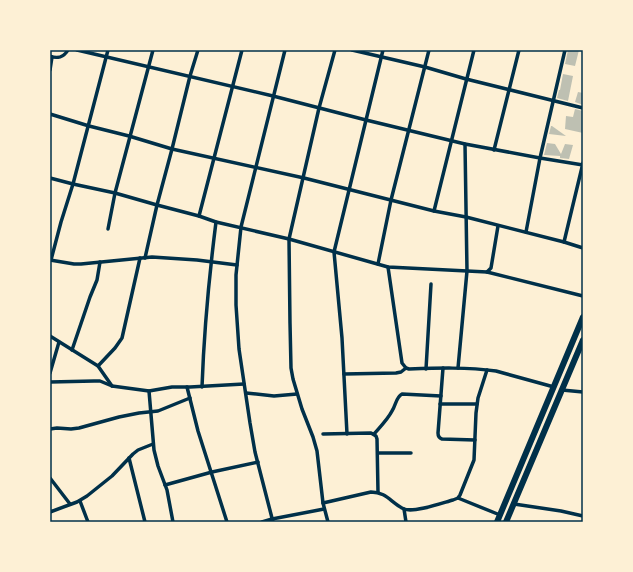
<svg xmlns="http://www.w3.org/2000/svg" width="633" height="572" font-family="'Source Sans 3',sans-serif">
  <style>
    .building { fill: #bec0b2 }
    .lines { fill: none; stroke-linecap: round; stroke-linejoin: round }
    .minor { stroke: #003049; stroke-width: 3.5 }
    .primary { stroke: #003049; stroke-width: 6 }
    .neatline { fill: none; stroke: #003049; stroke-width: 1.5 }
  </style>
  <rect width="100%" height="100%" fill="#fdf0d5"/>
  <g class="building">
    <polygon points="568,50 579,50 575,66 565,64"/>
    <polygon points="563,74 573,76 568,101 557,98 559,90 560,90"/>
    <polygon points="578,92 583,93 583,105 575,102"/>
    <polygon points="575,109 583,111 583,133 565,129 566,116 573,117"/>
    <polygon points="551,126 552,126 566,136 549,134"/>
    <polygon points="547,143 555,144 561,154 565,144 573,145 569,159 560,158 560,156 544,155"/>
  </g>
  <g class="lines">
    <g class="minor">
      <polyline points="77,50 273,96 366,120 465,144 540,158 583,165"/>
      <polyline points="352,50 425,67 466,79 583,108"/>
      <path d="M50,56c7,3 14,1 18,-6"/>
      <polyline points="50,70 52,57"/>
      <polyline points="50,114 89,126 129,136 172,149 304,178 434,211 466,217 564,242 583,248"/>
      <polyline points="494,150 519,50"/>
      <polyline points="50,178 73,184 115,193 157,205 199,216 216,222 289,239 388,267 487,272 491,268 498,226"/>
      <polyline points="434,211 474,50"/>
      <path d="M199,216c14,-56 29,-110 43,-166"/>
      <polyline points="108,229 115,193 153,50"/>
      <polyline points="526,232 540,158 565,50"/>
      <polyline points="564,242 583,163"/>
      <polyline points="145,258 157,205 172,149 190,76 198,50"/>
      <polyline points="50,260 74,264 81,264 152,257 197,260 237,265"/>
      <polyline points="51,260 61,222 73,184 108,50"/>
      <polyline points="378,264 391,200 429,50"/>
      <path d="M388,267l14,96 4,5 3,1c29,-1 58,-2 87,2l58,16"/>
      <polyline points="487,272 583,296"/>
      <polyline points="50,336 98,366 112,386"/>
      <polyline points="72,350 90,297 97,280 100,262"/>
      <polyline points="98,366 115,348 122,338 140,258"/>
      <path d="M443,368l-5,65c0,3 1,5 4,6l33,1"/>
      <polyline points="458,368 467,271 465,144"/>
      <polyline points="426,369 431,284"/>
      <polyline points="50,373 59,342"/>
      <polyline points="344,374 396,373 401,372 406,368"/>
      <polyline points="50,382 94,381 100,381 112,386 149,391 172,387 190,387 244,384"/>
      <polyline points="187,387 198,431 227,522"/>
      <path d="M202,387c2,-56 7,-110 14,-165"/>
      <polyline points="562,390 583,392"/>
      <polyline points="149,391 154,450 158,466 167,490 173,522"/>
      <polyline points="246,393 274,396 297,394"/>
      <polyline points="440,404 477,404"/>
      <polyline points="50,429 57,428 71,429 79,428 119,417 139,413 158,411 190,398"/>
      <polyline points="323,434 371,433 376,436 377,439 378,492"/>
      <polyline points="347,434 342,338 334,252 383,50"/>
      <path d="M374,434c6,-7 14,-15 18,-23 4,-6 4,-14 10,-17l39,2"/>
      <polyline points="378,453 411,453"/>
      <polyline points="129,458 145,522"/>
      <polyline points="50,478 70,504"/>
      <polyline points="165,485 212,472 258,462"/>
      <polyline points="458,498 500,515"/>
      <polyline points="80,501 88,522"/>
      <path d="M323,503l48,-11c16,0 20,11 33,17 10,4 38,-6 49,-9l5,-2 2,-3 14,-35 2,-47 2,-15 9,-28"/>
      <polyline points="514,504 561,511 583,516"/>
      <polyline points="404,509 406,522"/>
      <polyline points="50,512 77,502 87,496 112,476 133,454 138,450 153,444"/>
      <polyline points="262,522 272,519 324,509"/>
      <polyline points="273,522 255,452 250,423 239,349 236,305 236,275 241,227 285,50"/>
      <polyline points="328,522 323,503 317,451 313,437 302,409 293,379 291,368 290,323 289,239 319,108 335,50"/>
    </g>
    <g class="primary">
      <polyline points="497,522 583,317"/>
      <polyline points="506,522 583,340"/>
    </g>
  </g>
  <rect width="633" height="572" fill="none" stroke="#fdf0d5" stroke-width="102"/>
  <rect x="51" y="51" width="531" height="470" class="neatline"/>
</svg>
